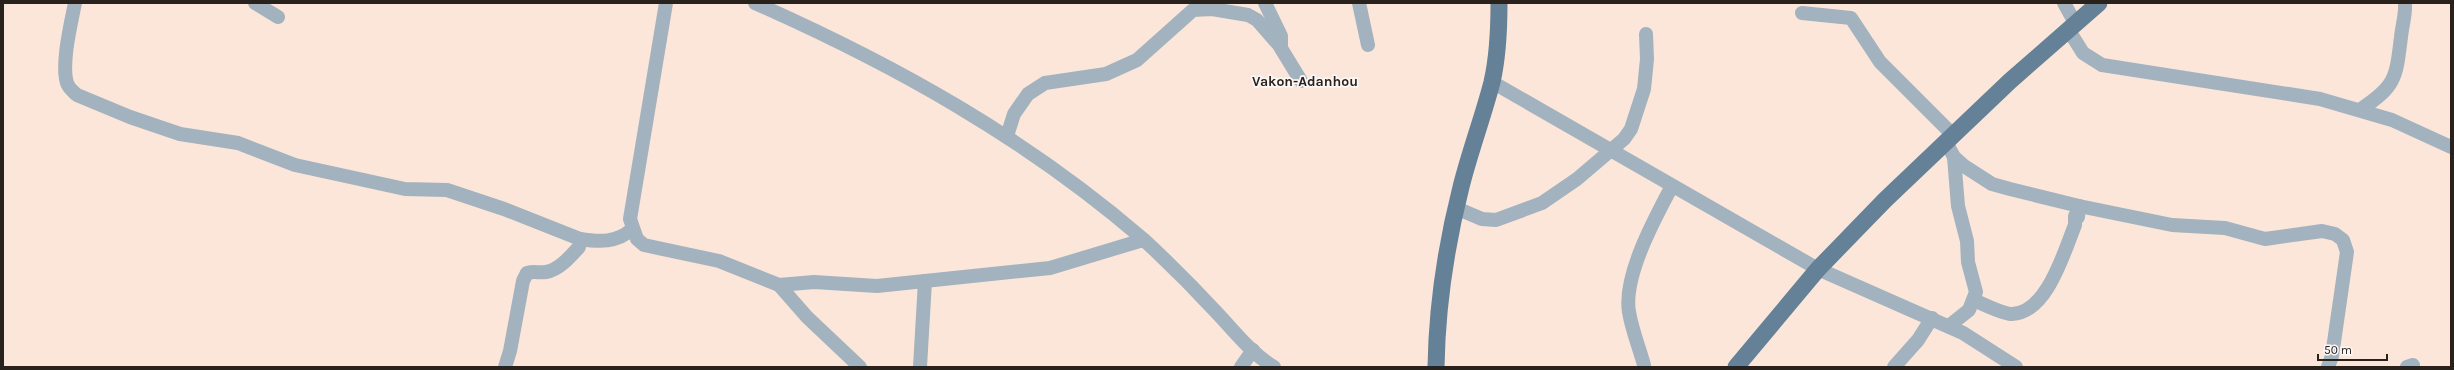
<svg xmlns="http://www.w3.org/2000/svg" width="2454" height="370" font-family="Karla,sans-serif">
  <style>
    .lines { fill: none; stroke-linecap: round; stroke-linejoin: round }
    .minor { stroke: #a2b2be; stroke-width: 14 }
    .major { stroke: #648197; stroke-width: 17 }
    .labels { text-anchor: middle; stroke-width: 3.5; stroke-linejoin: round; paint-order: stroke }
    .quarter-label { font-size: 14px; font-weight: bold; fill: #28211c; stroke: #fcf7f5 }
  </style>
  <rect width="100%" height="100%" fill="#fce6da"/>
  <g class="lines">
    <g class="minor">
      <path d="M75,3c-4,20 -14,61 -8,80 2,6 6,8 10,12l53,22 50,17 58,9 57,22 110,24 42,1 57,19 76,30 -1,8c-8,9 -20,23 -33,25 -7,1 -12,-1 -19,1l-4,8 -13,70 -5,16"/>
      <polyline points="255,3 278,17"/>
      <polyline points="666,3 630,219 637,239 644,245 719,261 779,285 814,282 877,286 1050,268 1143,240"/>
      <path d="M755,3c140,62 271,135 388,236 26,24 51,49 75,75 17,18 34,40 56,53"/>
      <polyline points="1265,3 1281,36 1281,44"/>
      <polyline points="1359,3 1368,45"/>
      <polyline points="2064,3 2075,23"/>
      <polyline points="1802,13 1851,18 1880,62 1953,135"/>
      <polyline points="2068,29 2083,53 2102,65 2320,99 2392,120 2451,147"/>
      <polyline points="1492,82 1818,269 1963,333 2016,367"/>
      <path d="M2361,109c35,-23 35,-31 40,-72 1,-11 5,-23 4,-34"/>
      <polyline points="1007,136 1014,114 1028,94 1045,83 1106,74 1137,60 1193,10 1212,9 1248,15 1257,20 1279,45 1301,81"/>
      <polyline points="1946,142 1954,157 1964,166 1992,184 2010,189 2079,206 2172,225 2225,228 2265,239 2322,231 2335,234 2343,240 2347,252 2332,356 2328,367"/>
      <polyline points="1456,208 1482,219 1496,220 1542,203 1577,179 1624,139 1631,129 1644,89 1647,59 1646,34"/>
      <path d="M580,239c19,3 37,4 52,-10"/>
      <polyline points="779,285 807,317 860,367"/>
      <path d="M1974,300c9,4 29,14 38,14 35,-1 52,-62 63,-89v-9l3,1 1,-11"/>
      <polyline points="1949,326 1969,310 1976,292 1968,262 1967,241 1958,206 1954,157"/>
      <path d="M1644,365c-5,-18 -12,-35 -15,-53 -6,-36 26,-94 43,-126"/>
      <polyline points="920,367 925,281"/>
      <polyline points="1241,367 1253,350"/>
      <polyline points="1894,367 1918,340 1932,318"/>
      <polyline points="2407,367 2413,365"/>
    </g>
    <g class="major">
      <path d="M1436,367c1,-62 10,-121 25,-180 9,-36 22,-70 31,-105 6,-26 7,-53 7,-79"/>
      <polyline points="1736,367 1818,269 1885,200 2010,81 2099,3"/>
    </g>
  </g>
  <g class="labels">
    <g class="quarter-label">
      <text x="1305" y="86">Vakon-Adanhou</text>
    </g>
  </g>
  <rect width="2454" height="370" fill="none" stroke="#28211c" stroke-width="8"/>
  <path d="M2318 354v6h69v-6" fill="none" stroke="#28211c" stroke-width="2"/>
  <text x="2324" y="354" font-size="12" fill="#28211c" stroke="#fcf7f5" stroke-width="3" paint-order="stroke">50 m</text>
</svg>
